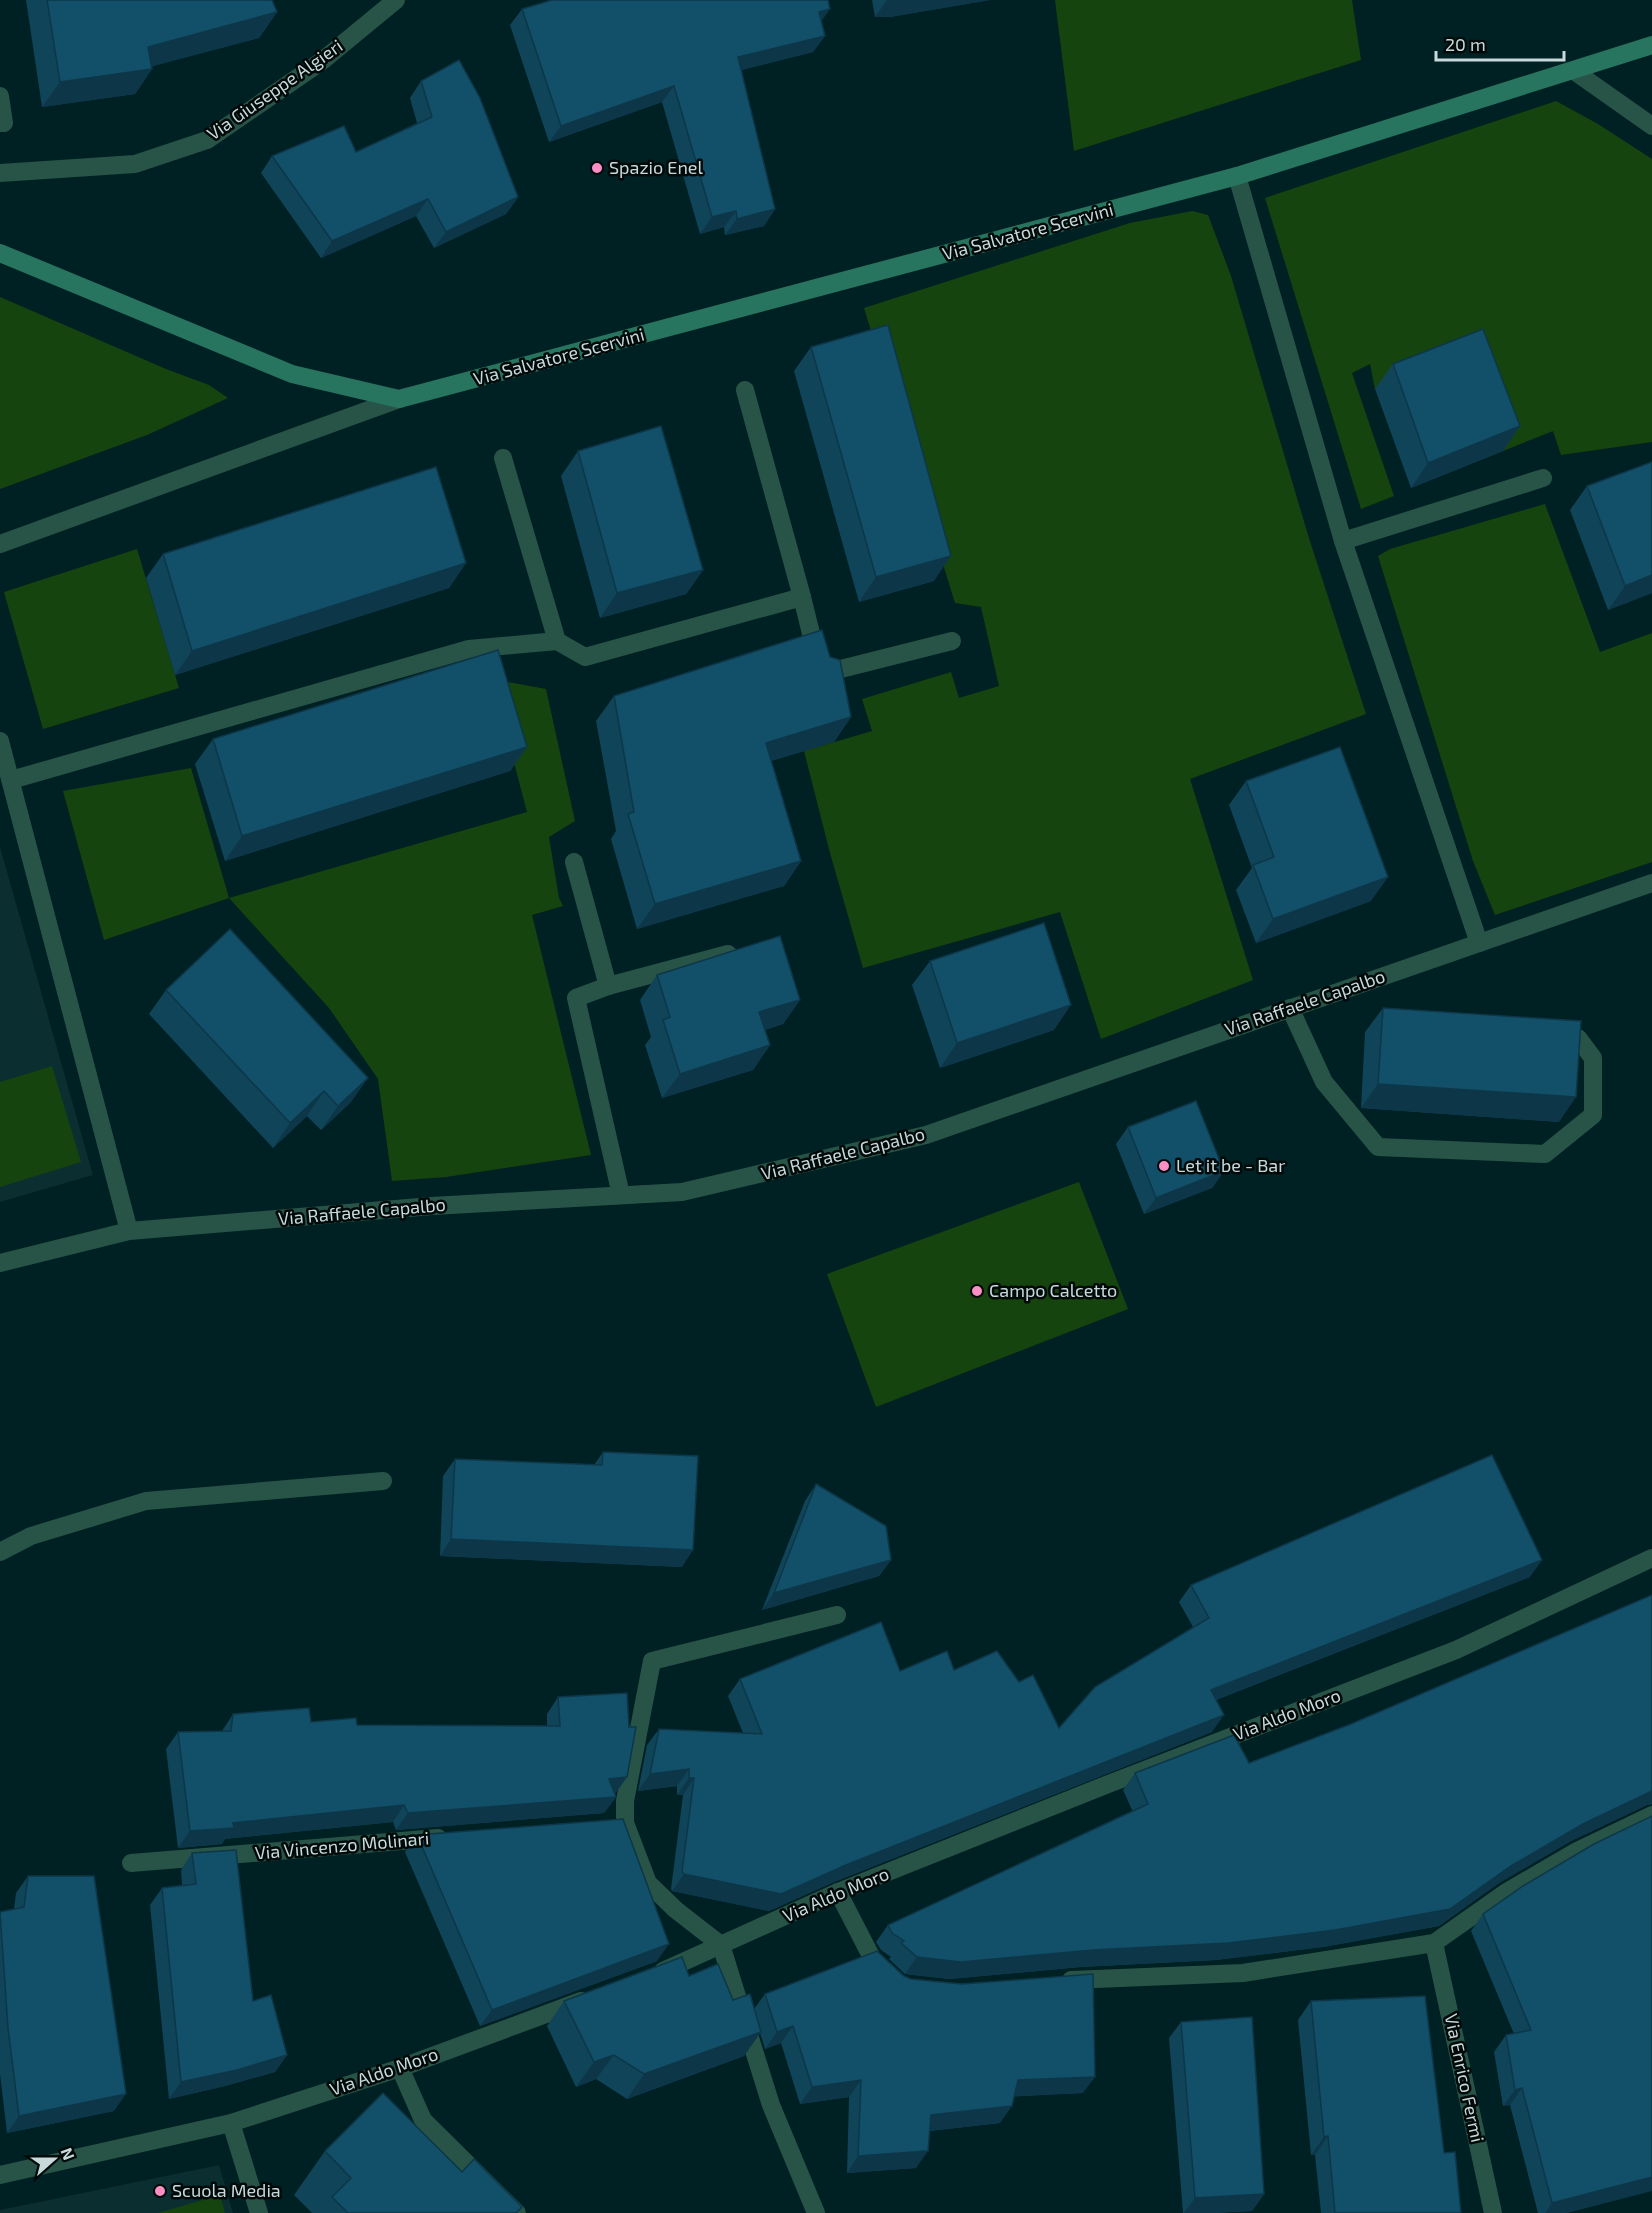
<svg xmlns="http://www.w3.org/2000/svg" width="1652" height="2213" font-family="'Exo 2',sans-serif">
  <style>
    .built { fill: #0b2e30 }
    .green { fill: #16440f }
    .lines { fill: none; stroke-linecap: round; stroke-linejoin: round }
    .lane { stroke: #285447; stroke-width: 18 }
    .street { stroke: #285447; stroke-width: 18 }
    .secondary { stroke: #27745f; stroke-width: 18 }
    .wall { fill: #0f4459 }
    .shaded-wall { fill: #0d3749 }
    .building { fill: #124f68; stroke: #0d3749; stroke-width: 1.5 }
    .poi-dot { fill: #fb8fc4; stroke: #010909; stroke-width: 2 }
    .labels { text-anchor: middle; stroke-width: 5; stroke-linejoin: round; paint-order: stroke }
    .street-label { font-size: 18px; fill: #c7d9da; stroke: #010909 }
    .poi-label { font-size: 18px; fill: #c7d9da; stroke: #010909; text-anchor: start }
  </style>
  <rect width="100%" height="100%" fill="#002123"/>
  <g class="built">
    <polygon points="0,847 93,1175 0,1202"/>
    <polygon points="219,2165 233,2213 0,2213 0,2210"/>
  </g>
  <g class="green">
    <polygon points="1055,0 1352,0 1361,60 1074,151"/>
    <polygon points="1556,101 1598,124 1652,159 1652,442 1561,455 1553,431 1503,451 1465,354 1375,389 1370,364 1352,373 1394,496 1361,509 1265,198"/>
    <polygon points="1192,211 1208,215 1231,276 1308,535 1366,714 1190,779 1253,980 1101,1039 1060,912 863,968 830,853 804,751 872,731 862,699 951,672 959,698 999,686 981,607 955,603 864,308 1130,223"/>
    <polygon points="0,297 166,369 209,385 228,398 147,435 0,489"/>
    <polygon points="1545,504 1600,652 1652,633 1652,862 1495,915 1473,861 1378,556 1390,549"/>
    <polygon points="137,549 179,688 43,729 4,592"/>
    <polygon points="492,679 546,689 575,821 549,837 559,898 563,906 532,915 591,1155 446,1177 392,1181 378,1079 329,1008 229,898 104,940 63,791 191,768 229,898 527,812"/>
    <polygon points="52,1066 81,1162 0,1187 0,1082"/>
    <polygon points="1079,1182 1128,1309 876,1407 827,1274"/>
    <polygon points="220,2195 225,2213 158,2213"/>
  </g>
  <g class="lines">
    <g class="lane">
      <polyline points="1587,67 1574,71 1652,126"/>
      <polyline points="0,96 4,123 0,123"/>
      <polyline points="0,173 135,164 207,140 322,61 396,0"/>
      <polyline points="1237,176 1343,541 1479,943"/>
      <polyline points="503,458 557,641"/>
      <polyline points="802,597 821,674 952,641"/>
      <polyline points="0,741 129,1231"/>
      <polyline points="11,780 469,649 557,641 585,657 802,597 745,390"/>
      <polyline points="574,862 608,986 576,998 621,1195"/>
      <polyline points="608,986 728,954"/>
      <polyline points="1290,1008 1324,1082 1378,1147 1545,1154 1593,1115 1593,1058 1578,1038"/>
      <polyline points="0,1552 31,1536 146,1501 383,1481"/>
      <polyline points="131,1863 438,1838"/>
      <polyline points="838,1892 873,1960 886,1972"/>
      <polyline points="721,1945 676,1910 648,1883 625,1823 625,1801 652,1661 837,1615"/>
      <polyline points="1071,1980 1243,1973 1434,1943 1505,1893 1577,1851 1652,1815"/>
      <polyline points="400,2068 423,2120 517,2213"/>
      <polyline points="231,2123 259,2213"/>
    </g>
    <g class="street">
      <polyline points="1343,541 1543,478"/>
      <polyline points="0,544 399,399"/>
      <polyline points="0,1263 129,1231 432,1206 682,1192 926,1135 1652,883"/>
      <polyline points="1434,1943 1493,2213"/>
      <polyline points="721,1945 771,2105 816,2213"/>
      <polyline points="663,1971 838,1892 1111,1783 1456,1650 1652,1558"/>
      <polyline points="0,2175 231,2123 400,2068 581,2001"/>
    </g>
    <polyline class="secondary" points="0,253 292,374 399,399 1237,176 1652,45"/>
  </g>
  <g class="wall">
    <polygon points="26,0 272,0 277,12 259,38 152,66 152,69 135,94 42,107"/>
    <polygon points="872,0 990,0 890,17 875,17"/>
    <polygon points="522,9 821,21 825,36 813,52 741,70 775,209 764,226 725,235 724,227 700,234 662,102 549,142 510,25"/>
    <polygon points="421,81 518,197 506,214 434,248 416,216 321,258 261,173 272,156 356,152 417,123 410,98"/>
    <polygon points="811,347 934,581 859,602 794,371"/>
    <polygon points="1393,364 1520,426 1503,451 1411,488 1375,389"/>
    <polygon points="578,451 703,570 686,594 600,618 561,476"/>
    <polygon points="1652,462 1652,593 1608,610 1570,510 1587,486"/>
    <polygon points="163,554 466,563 449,588 175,675 146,578"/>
    <polygon points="614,696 851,717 834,742 771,761 801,861 784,886 637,929 611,839 616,831 596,721"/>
    <polygon points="213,739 527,747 510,771 225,861 195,764"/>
    <polygon points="1246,781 1371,901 1256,943 1236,890 1252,868 1229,805"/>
    <polygon points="930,961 1054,1030 940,1068 912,985"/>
    <polygon points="657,975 800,1000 783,1024 765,1030 770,1045 753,1070 662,1098 645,1045 651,1037 640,1000"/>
    <polygon points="166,990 351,1102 321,1130 307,1116 273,1148 149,1014"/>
    <polygon points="1383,1008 1559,1122 1361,1108 1365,1032"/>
    <polygon points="1128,1127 1224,1171 1212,1188 1144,1214 1116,1144"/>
    <polygon points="603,1452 682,1567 440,1556 443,1476 455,1459 594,1465"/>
    <polygon points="816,1484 891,1560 879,1576 762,1610 805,1501"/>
    <polygon points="1530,1577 1216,1700 1212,1732 834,1882 769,1911 672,1891 671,1889 683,1795 677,1795 677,1786 638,1791 647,1745 659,1729 743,1733 728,1696 740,1679 900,1671 954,1670 1019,1682 1059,1728 1193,1627 1179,1602 1191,1585"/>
    <polygon points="1652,1595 1652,1804 1647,1805 1571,1841 1499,1883 1439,1926 1323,1947 1216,1960 1081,1967 949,1979 905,1974 889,1959 891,1957 881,1950 876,1942 888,1925 1133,1812 1123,1790 1135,1773 1249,1763 1351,1724"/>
    <polygon points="558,1697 627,1777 614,1794 616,1797 604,1813 396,1830 393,1822 225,1839 222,1844 178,1848 166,1749 178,1732 222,1731 233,1714 311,1722 357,1725 547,1726 547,1714"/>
    <polygon points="1652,1816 1567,2213 1538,2213 1510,2105 1503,2106 1494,2052 1506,2035 1514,2034 1471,1931 1483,1914"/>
    <polygon points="417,1835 657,1961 480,2026 405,1852"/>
    <polygon points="192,1853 253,2001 287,2055 275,2072 225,2086 169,2099 150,1905 162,1888 182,1885 181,1870"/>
    <polygon points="28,1876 114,2111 7,2133 0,2074 0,1912 14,1909 16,1893"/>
    <polygon points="689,1976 733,2000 754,2009 765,1994 904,1976 1083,2093 1014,2096 1000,2123 930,2131 916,2168 847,2173 849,2097 800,2104 781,2043 765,2049 760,2033 744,2056 627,2099 596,2079 576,2087 547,2026 564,2001"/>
    <polygon points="1311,2001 1444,2153 1461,2213 1321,2213 1315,2155 1311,2155 1298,2020"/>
    <polygon points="1181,2022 1264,2194 1252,2211 1212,2213 1183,2213 1169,2038"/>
    <polygon points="325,2151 518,2213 312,2213 294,2195"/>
  </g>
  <g class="shaded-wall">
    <polygon points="887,0 990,0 890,17 875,17"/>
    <polygon points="830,9 818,26 819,12"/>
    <polygon points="277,12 259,38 131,72 148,47"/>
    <polygon points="825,36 813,52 726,74 738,57"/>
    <polygon points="152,69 135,94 42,107 60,82"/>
    <polygon points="674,86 662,102 549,142 561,126"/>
    <polygon points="518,197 506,214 434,248 446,232"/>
    <polygon points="428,199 416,216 321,258 332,241"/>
    <polygon points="775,209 764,226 725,235 737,219"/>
    <polygon points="736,211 724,227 700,234 712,217"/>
    <polygon points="1520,426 1503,451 1411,488 1428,463"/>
    <polygon points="951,556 934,581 859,602 876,577"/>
    <polygon points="466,563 449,588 175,675 192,651"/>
    <polygon points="703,570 686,594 600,618 617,593"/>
    <polygon points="1652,575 1652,593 1608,610 1625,586"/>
    <polygon points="851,717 834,742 748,768 766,743"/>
    <polygon points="527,747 510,771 225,861 242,836"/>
    <polygon points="801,861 784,886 637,929 655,904"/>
    <polygon points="1388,877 1371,901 1256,943 1273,919"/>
    <polygon points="800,1000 783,1024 742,1037 759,1012"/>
    <polygon points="1071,1005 1054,1030 940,1068 957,1043"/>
    <polygon points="770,1045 753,1070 662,1098 680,1074"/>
    <polygon points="368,1078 351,1102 321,1130 338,1106"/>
    <polygon points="1378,1084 1576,1097 1559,1122 1361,1108"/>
    <polygon points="324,1091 307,1116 273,1148 290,1123"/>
    <polygon points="1224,1171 1212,1188 1144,1214 1156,1198"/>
    <polygon points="451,1539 693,1550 682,1567 440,1556"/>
    <polygon points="891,1560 879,1576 762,1610 774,1593"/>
    <polygon points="1542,1560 1530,1577 1199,1706 1211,1690"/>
    <polygon points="1224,1715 1212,1732 834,1882 769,1911 672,1891 684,1874 846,1865"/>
    <polygon points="689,1769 677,1786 638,1791 650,1774"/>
    <polygon points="627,1777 615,1794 597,1796 609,1779"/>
    <polygon points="689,1778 694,1778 683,1795 677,1795"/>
    <polygon points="1652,1791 1652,1804 1647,1805 1571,1841 1499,1883 1439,1926 1323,1947 1216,1960 1081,1967 949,1979 905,1974 917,1957 1093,1950 1511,1866 1583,1824"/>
    <polygon points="616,1797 604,1813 396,1830 408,1813"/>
    <polygon points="404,1805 393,1822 225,1839 222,1844 178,1848 190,1831 233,1823"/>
    <polygon points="669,1944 657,1961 480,2026 492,2010"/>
    <polygon points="793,2026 781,2043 765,2049 777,2032"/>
    <polygon points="761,2032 744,2056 627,2099 644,2074"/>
    <polygon points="287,2055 275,2072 225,2086 169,2099 181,2082"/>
    <polygon points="614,2055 596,2079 576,2087 594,2062"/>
    <polygon points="1095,2077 1083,2093 1007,2097 1018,2080"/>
    <polygon points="861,2080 849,2097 800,2104 812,2087"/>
    <polygon points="1522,2088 1510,2105 1503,2106 1515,2090"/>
    <polygon points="126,2094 114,2111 7,2133 19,2116"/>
    <polygon points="1012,2106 1000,2123 919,2132 931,2115"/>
    <polygon points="1328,2136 1315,2155 1311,2155 1324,2137"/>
    <polygon points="928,2151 916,2168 847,2173 858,2156"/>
    <polygon points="1652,2177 1652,2191 1567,2213 1545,2213 1552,2203"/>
    <polygon points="1264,2194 1252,2211 1212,2213 1184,2213 1195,2198"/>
  </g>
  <g class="building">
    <polygon points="47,0 272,0 277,12 148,47 152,69 60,82"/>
    <polygon points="552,0 828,0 830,9 819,12 825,36 738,57 775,209 737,219 736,211 712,217 674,86 561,126 522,9"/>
    <polygon points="459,60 480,98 518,197 446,232 428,199 332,241 272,156 344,126 356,152 432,117 421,81"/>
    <polygon points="888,325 951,556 876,577 811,347"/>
    <polygon points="1483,329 1520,426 1428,463 1393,364"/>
    <polygon points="661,426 703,570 617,593 578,451"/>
    <polygon points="1652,462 1652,575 1625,586 1587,486"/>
    <polygon points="436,467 466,563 192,651 163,554"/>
    <polygon points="822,630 830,657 840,660 851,717 766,743 801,861 655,904 628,814 634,812 614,696"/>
    <polygon points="498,650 527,747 242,836 213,739"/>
    <polygon points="1340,747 1388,877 1273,919 1253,865 1274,857 1246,781"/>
    <polygon points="1044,923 1071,1005 957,1043 930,961"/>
    <polygon points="230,929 368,1078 338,1106 324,1091 290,1123 166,990"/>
    <polygon points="780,936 800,1000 759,1012 770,1045 680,1074 663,1020 670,1017 657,975"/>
    <polygon points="1383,1008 1581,1021 1576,1097 1378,1084"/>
    <polygon points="1196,1101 1224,1171 1156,1198 1128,1127"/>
    <polygon points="603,1452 698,1456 693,1550 451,1539 455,1459 602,1465"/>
    <polygon points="1492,1455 1542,1560 1211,1690 1224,1715 846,1865 781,1894 684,1874 682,1872 694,1778 689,1778 689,1769 650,1774 659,1729 762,1734 740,1679 881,1622 900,1671 947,1651 954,1670 997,1651 1019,1682 1033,1675 1059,1728 1095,1687 1209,1618 1191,1585"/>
    <polygon points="816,1484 886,1526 891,1560 774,1593"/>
    <polygon points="1652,1595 1652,1791 1583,1824 1511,1866 1450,1909 1335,1930 1228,1943 1093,1950 961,1962 917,1957 901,1943 904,1941 892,1933 888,1925 1148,1804 1135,1773 1234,1735 1249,1763 1351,1724"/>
    <polygon points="627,1693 629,1727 636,1727 627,1777 609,1779 616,1797 408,1813 404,1805 233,1823 234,1828 190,1831 178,1732 231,1731 233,1714 309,1708 311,1722 356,1718 357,1725 560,1726 558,1697"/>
    <polygon points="1652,1816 1652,2177 1552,2203 1522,2088 1515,2090 1506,2035 1531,2030 1483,1914 1523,1886 1594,1844"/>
    <polygon points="623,1819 669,1944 492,2010 417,1835"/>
    <polygon points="236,1850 253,2001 271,1995 287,2055 237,2070 181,2082 162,1888 196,1884 192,1853"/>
    <polygon points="28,1876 94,1876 126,2094 19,2116 8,2028 0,1912 24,1907"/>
    <polygon points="877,1951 904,1976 911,1979 962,1984 1093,1974 1095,2077 1018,2080 1012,2106 931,2115 928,2151 858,2156 861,2080 812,2087 793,2026 777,2032 765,1994"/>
    <polygon points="682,1957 689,1976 718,1964 733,2000 750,1994 761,2032 644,2074 614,2055 594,2062 564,2001"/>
    <polygon points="1425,1996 1444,2153 1455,2152 1461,2213 1335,2213 1328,2136 1324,2137 1311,2001"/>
    <polygon points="1252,2017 1264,2194 1195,2198 1181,2022"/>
    <polygon points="383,2093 462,2172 474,2159 522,2207 516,2213 348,2213 332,2197 351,2178 325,2151"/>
  </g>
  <g class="poi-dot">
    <circle cx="597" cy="168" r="6"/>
    <circle cx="1164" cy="1166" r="6"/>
    <circle cx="977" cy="1291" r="6"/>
    <circle cx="160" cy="2191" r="6"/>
  </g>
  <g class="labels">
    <g class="street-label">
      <text transform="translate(275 90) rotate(-35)" y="6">Via Giuseppe Algieri</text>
      <text transform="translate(1028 232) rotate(-15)" y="6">Via Salvatore Scervini</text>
      <text transform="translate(559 357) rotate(-15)" y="6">Via Salvatore Scervini</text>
      <text transform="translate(1305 1003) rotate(-19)" y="6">Via Raffaele Capalbo</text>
      <text transform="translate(843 1154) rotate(-14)" y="6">Via Raffaele Capalbo</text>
      <text transform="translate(362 1212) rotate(-5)" y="6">Via Raffaele Capalbo</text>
      <text transform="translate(1287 1715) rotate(-21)" y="6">Via Aldo Moro</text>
      <text transform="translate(342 1846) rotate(-5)" y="6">Via Vincenzo Molinari</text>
      <text transform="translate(836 1895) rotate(-23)" y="6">Via Aldo Moro</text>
      <text transform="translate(384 2072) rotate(-19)" y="6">Via Aldo Moro</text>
      <text transform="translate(1464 2078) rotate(78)" y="6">Via Enrico Fermi</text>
    </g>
    <g class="poi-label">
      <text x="609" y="174">Spazio Enel</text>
      <text x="1176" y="1172">Let it be - Bar</text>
      <text x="989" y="1297">Campo Calcetto</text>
      <text x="172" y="2197">Scuola Media</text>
    </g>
  </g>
  <g transform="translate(54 2159) rotate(69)" stroke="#010909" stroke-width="4.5" paint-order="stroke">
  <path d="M0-4.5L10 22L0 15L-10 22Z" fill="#c7d9da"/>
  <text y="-9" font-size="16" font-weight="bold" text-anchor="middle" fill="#c7d9da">N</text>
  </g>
  <path d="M1436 51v9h128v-9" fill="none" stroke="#c7d9da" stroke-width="3"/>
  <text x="1445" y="51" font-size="18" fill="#c7d9da" stroke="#010909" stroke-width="4.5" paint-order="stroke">20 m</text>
</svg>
